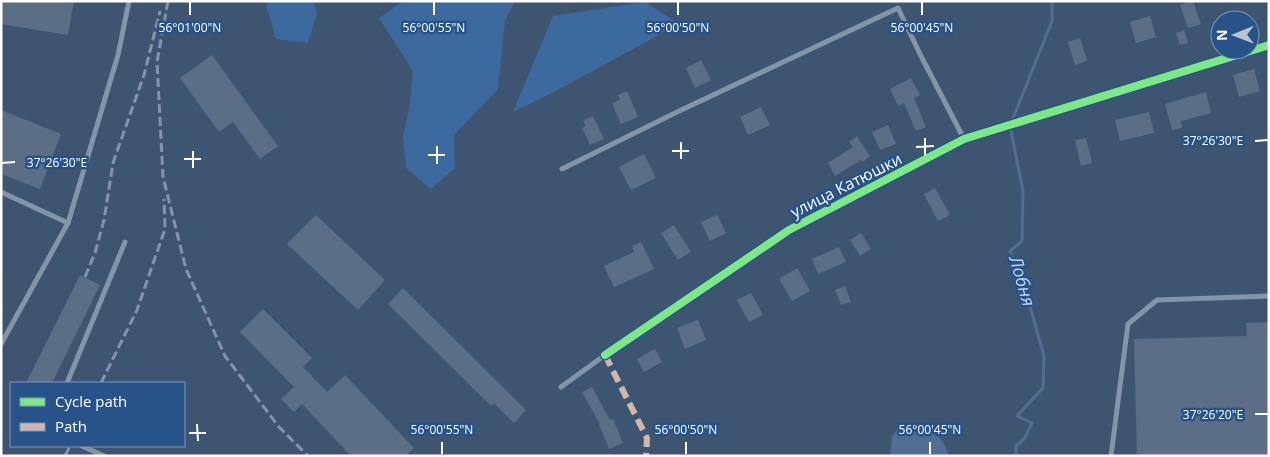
<svg xmlns="http://www.w3.org/2000/svg" width="1270" height="457" font-family="'Open Sans',sans-serif">
  <style>
    .green { fill: #3d6a9e }
    .water { fill: #506e93 }
    .lines { fill: none; stroke-linecap: round; stroke-linejoin: round }
    .stream { stroke: #506e93; stroke-width: 3 }
    .building { fill: #5b6e85 }
    .lane { stroke: #8595a8; stroke-width: 5 }
    .street { stroke: #8595a8; stroke-width: 10 }
    .rail { stroke: #8594a6; stroke-width: 3; stroke-dasharray: 9 4; stroke-linecap: butt }
    .quiet { stroke: #d1b7ad; stroke-width: 6; stroke-dasharray: 12 6; stroke-linecap: butt }
    .cycleway-casing { stroke: #285388; stroke-width: 11 }
    .cycleway { stroke: #7ce984; stroke-width: 8 }
    .ticks { fill: none; stroke: #fff; stroke-width: 2 }
    .labels { text-anchor: middle; stroke-width: 5; stroke-linejoin: round; paint-order: stroke }
    .street-label { font-size: 16px; fill: #fff; stroke: #285388 }
    .water-label { font-size: 18px; font-style: italic; fill: #c0d6f0; stroke: #285388 }
    .ticks-label { font-size: 12px; text-anchor: middle; fill: #fff; stroke: #285388; stroke-width: 5; stroke-linejoin: round; paint-order: stroke }
  </style>
  <rect width="100%" height="100%" fill="#3e5572"/>
  <g class="green">
    <polygon points="267,1 314,1 317,14 308,43 276,39 267,8"/>
    <polygon points="404,1 515,1 505,20 498,89 454,135 455,168 431,189 406,168 403,137 410,104 413,71 379,18"/>
    <polygon points="645,2 679,24 554,92 513,112 553,16"/>
  </g>
  <path class="water" d="M904,428c24,10 35,-5 45,28h-59l2,-20 5,-6z"/>
  <g class="lines">
    <polyline class="stream" points="1016,456 1016,446 1024,439 1032,423 1017,416 1043,388 1044,356 1023,282 1010,251 1022,241 1023,191 1010,126 1052,21 1052,1"/>
  </g>
  <g class="building">
    <polygon points="1,1 74,1 68,35 1,24"/>
    <polygon points="1190,1 1193,1 1201,24 1188,28 1180,5"/>
    <polygon points="1150,16 1156,37 1136,43 1130,22"/>
    <polygon points="1184,30 1188,43 1180,45 1176,33"/>
    <polygon points="1080,38 1087,61 1075,65 1068,42"/>
    <polygon points="212,55 278,146 260,159 233,122 219,132 180,78"/>
    <polygon points="701,60 711,80 695,88 686,68"/>
    <polygon points="1254,69 1260,91 1239,97 1233,75"/>
    <polygon points="911,78 920,95 914,98 926,127 916,131 904,103 898,106 890,89"/>
    <polygon points="627,91 638,117 621,124 612,103 620,100 618,95"/>
    <polygon points="1206,92 1211,113 1181,121 1182,128 1172,130 1165,104"/>
    <polygon points="761,107 770,125 748,135 740,117"/>
    <polygon points="1,110 61,134 40,189 1,174"/>
    <polygon points="1149,112 1154,133 1120,141 1115,120"/>
    <polygon points="593,116 604,139 590,145 582,128 586,126 583,121"/>
    <polygon points="888,125 896,144 880,150 872,132"/>
    <polygon points="857,136 870,156 863,162 861,160 835,176 828,163 853,147 849,142"/>
    <polygon points="1086,138 1092,163 1081,166 1075,140"/>
    <polygon points="644,154 656,178 631,190 619,167"/>
    <polygon points="935,188 950,215 938,221 924,194"/>
    <polygon points="316,215 385,280 358,310 287,244"/>
    <polygon points="717,215 726,233 710,241 701,222"/>
    <polygon points="674,225 691,252 678,260 661,233"/>
    <polygon points="861,233 871,249 860,256 850,240"/>
    <polygon points="641,242 654,269 614,287 604,266 634,252 632,246"/>
    <polygon points="839,247 846,262 818,274 812,259"/>
    <polygon points="797,268 810,291 792,301 779,279"/>
    <polygon points="80,275 100,285 52,383 26,383"/>
    <polygon points="845,286 851,302 841,305 835,290"/>
    <polygon points="403,288 526,410 514,423 494,403 491,406 388,304"/>
    <polygon points="751,293 763,315 749,322 737,300"/>
    <polygon points="263,309 312,358 303,367 327,392 345,375 414,448 406,456 351,456 302,404 294,412 281,399 294,387 240,332"/>
    <polygon points="698,320 706,340 685,349 677,328"/>
    <polygon points="1269,322 1269,456 1137,456 1134,339 1247,336 1246,323"/>
    <polygon points="655,349 662,362 644,372 637,359"/>
    <polygon points="592,387 610,420 613,419 623,443 609,449 599,424 600,424 582,392"/>
  </g>
  <g class="lines">
    <g class="lane">
      <polyline points="562,169 675,113 898,8 921,56 964,139"/>
      <polyline points="1,192 68,223 1,344"/>
      <polyline points="68,223 118,55 129,1"/>
      <polyline points="67,383 125,242"/>
      <polyline points="561,387 605,355"/>
      <polyline points="82,446 104,456"/>
      <polyline points="1111,456 1128,324 1157,300 1269,296"/>
    </g>
    <polyline class="street" points="605,355 789,230 964,139 1269,45"/>
    <g class="rail">
      <polyline points="168,1 157,62 163,177 186,269 225,356 279,427 308,456"/>
      <polyline points="85,277 95,253 104,220 113,163 144,75 160,11"/>
      <polyline points="101,383 137,310 165,229 164,199"/>
      <polyline points="65,456 70,446"/>
    </g>
    <polyline class="quiet" points="605,355 647,438 646,456"/>
    <defs>
      <polyline id="cycleway" points="605,355 789,230 964,139 1269,45"/>
    </defs>
    <use href="#cycleway" class="cycleway-casing"/>
    <use href="#cycleway" class="cycleway"/>
  </g>
  <path class="ticks" d="M190,2v13M434,2v13M678,2v13M922,2v13M925,138v17M1255,141l13,-1M681,142v17M437,146v18M916,147l18,-1M193,151v17M672,151h17M428,155h17M184,159h17M2,163l13,-1M1255,414h13M197,424l1,17M189,433h17M442,442v12M686,442v12M930,442v12"/>
  <g class="labels">
    <g class="street-label">
      <text transform="translate(846 185) rotate(-27)" y="6">улица Катюшки</text>
    </g>
    <g class="water-label">
      <text transform="translate(1022 281) rotate(74)" y="6">Лобня</text>
    </g>
  </g>
  <g class="ticks-label">
    <text x="190" y="32">56°01'00"N</text>
    <text x="434" y="32">56°00'55"N</text>
    <text x="678" y="32">56°00'50"N</text>
    <text x="922" y="32">56°00'45"N</text>
    <text x="1213" y="145">37°26'30"E</text>
    <text x="57" y="167">37°26'30"E</text>
    <text x="1213" y="419">37°26'20"E</text>
    <text x="442" y="434">56°00'55"N</text>
    <text x="686" y="434">56°00'50"N</text>
    <text x="930" y="434">56°00'45"N</text>
  </g>
  <rect width="1270" height="457" fill="none" stroke="#ffffff" stroke-width="5"/>
  <rect x="10" y="382" width="175" height="65" fill="#285388" stroke="#7e98b8"/>
  <rect x="20" y="398" width="25" height="8" fill="#7ce984" stroke="#7e98b8"/>
  <text x="55" y="407" font-size="15" fill="#ffffff">Cycle path</text>
  <rect x="20" y="423" width="25" height="8" fill="#d1b7ad" stroke="#7e98b8"/>
  <text x="55" y="432" font-size="15" fill="#ffffff">Path</text>
  <g transform="translate(1235 35) rotate(269)"><circle r="24" fill="#285388" stroke="#7e98b8"/>
  <path d="M0-4L9 19L0 12L-9 19Z" fill="#bbc4ce"/>
  <text y="-8" font-size="14" font-weight="bold" text-anchor="middle" fill="#ffffff">N</text>
  </g>
</svg>
